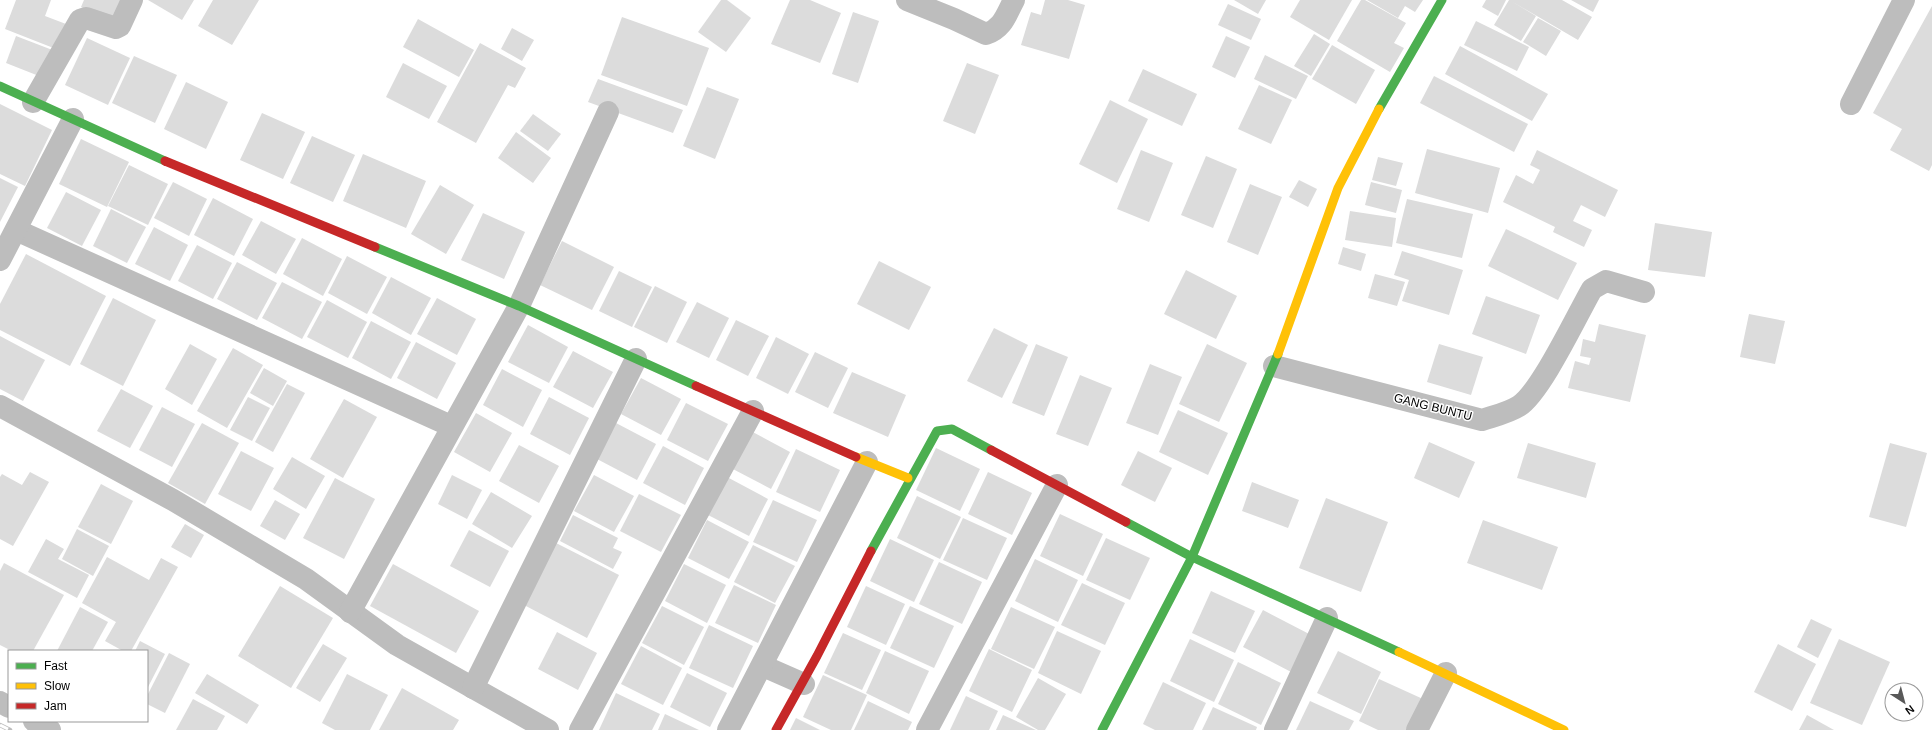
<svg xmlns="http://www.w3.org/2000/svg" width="1932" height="730" font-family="Arial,sans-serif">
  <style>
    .building { fill: #dcdcdc }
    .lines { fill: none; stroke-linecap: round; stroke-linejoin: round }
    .street { stroke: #bdbdbd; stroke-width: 22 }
    .fast { stroke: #4caf50; stroke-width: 9 }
    .slow { stroke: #ffc107; stroke-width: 9 }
    .jam { stroke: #c62828; stroke-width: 9 }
    .rail-casing { stroke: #bdbdbd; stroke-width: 4.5 }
    .rail { stroke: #fff; stroke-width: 3; stroke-dasharray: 9; stroke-linecap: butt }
    .labels { text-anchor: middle; stroke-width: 3; stroke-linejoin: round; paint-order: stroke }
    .street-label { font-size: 12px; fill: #000; stroke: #fff }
  </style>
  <rect width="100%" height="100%" fill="#fff"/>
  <g class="building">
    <polygon points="16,0 51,0 45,16 66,24 56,49 5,29"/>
    <polygon points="84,0 125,0 117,21 81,7"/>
    <polygon points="148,0 194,0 182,20"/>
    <polygon points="213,0 259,0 232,45 198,26"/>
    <polygon points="721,0 727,0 751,18 726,52 698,32"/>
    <polygon points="790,0 810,0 841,13 820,63 771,44"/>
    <polygon points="1045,0 1068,0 1085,5 1069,59 1021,45 1031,12 1041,15"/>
    <polygon points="1234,0 1266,0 1258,14"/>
    <polygon points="1300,0 1352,0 1329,40 1290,17"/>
    <polygon points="1361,0 1365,0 1406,23 1394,43 1404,48 1390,72 1337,41"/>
    <polygon points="1367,0 1423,0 1415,12 1405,6 1398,18"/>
    <polygon points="1486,0 1506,0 1498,16 1482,7"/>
    <polygon points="1509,0 1562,0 1592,17 1578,40 1511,1 1536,16 1521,41 1494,25"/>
    <polygon points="1571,0 1599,0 1593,12"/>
    <polygon points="1228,4 1261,19 1251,40 1218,25"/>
    <polygon points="1932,6 1932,165 1929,171 1890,150 1902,129 1873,113"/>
    <polygon points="853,12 879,21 858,83 832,74"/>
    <polygon points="622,17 709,48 687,106 601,75"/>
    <polygon points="1538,18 1561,31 1546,56 1523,42"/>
    <polygon points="418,19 474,50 459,77 403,47"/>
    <polygon points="1476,21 1529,47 1517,71 1464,45"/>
    <polygon points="512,28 534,40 522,61 501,49"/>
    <polygon points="1314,34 1330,44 1311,76 1294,66"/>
    <polygon points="16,36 55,51 44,78 6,63"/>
    <polygon points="1226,36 1250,47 1235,78 1212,67"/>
    <polygon points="87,38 130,58 108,105 65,85"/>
    <polygon points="480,43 526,68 515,88 508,85 476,143 437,122"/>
    <polygon points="1332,45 1375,70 1356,104 1312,79"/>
    <polygon points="1460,46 1548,94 1532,121 1445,74"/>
    <polygon points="1265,55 1308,76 1296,99 1254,79"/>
    <polygon points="134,56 177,75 155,123 112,103"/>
    <polygon points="403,63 447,86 429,119 386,97"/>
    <polygon points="967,63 999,75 975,134 943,121"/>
    <polygon points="1143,69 1197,94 1182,126 1128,101"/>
    <polygon points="1434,76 1528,124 1514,152 1420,103"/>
    <polygon points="598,79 683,110 673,133 588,102"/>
    <polygon points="186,82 228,102 206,149 164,129"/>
    <polygon points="1259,85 1292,100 1271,144 1238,129"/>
    <polygon points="707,87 739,99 715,159 683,146"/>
    <polygon points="1110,100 1148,119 1117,183 1079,164"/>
    <polygon points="0,104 52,130 25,186 0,174"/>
    <polygon points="262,113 305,132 283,179 240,160"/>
    <polygon points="533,114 561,134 548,151 520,131"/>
    <polygon points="516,132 551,158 533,183 498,158"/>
    <polygon points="312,136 355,155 333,202 290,183"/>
    <polygon points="81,139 129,162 107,207 59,184"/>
    <polygon points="1427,149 1500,168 1488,213 1415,193"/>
    <polygon points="1141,150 1173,163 1149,222 1117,209"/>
    <polygon points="1537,150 1618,190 1605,217 1581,205 1573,221 1592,230 1584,247 1553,232 1555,227 1503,202 1516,175 1533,184 1540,170 1530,165"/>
    <polygon points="363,154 426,181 406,228 343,201"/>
    <polygon points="1206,156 1237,169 1213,228 1181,215"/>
    <polygon points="1378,157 1403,163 1396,186 1372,180"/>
    <polygon points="129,165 168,184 148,225 108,206"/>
    <polygon points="0,178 18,187 0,222"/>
    <polygon points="1299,180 1317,189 1308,207 1289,197"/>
    <polygon points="173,182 207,199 189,236 154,218"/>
    <polygon points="1371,182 1402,190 1396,213 1365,205"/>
    <polygon points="1250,184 1282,197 1258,255 1227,242"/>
    <polygon points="440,185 474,205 446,254 411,234"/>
    <polygon points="66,192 101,210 82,246 47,228"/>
    <polygon points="213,198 253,219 234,256 194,235"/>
    <polygon points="1407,199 1473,214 1462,258 1396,243"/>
    <polygon points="111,209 146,227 127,263 93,246"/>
    <polygon points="1350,211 1396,218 1392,247 1345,240"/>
    <polygon points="483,213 525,232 504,279 461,260"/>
    <polygon points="261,221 296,239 276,274 242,255"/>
    <polygon points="1655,223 1712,232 1705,277 1648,270"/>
    <polygon points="154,227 188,245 170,281 135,264"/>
    <polygon points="1506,229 1577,263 1558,300 1488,266"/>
    <polygon points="302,238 342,259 323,296 283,274"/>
    <polygon points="562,241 614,267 592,310 540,285"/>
    <polygon points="197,245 232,263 213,299 178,281"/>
    <polygon points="1343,247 1366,254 1361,271 1338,264"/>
    <polygon points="1402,251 1463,270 1449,315 1402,301 1409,280 1394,275"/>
    <polygon points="26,254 106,296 70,366 0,330 0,304"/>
    <polygon points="347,256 387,277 367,314 328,293"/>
    <polygon points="879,261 931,287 909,330 857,304"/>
    <polygon points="237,262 277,283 257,320 217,299"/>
    <polygon points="1186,270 1237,296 1216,339 1164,314"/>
    <polygon points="619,271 652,287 632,327 599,311"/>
    <polygon points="1375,274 1405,282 1397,306 1368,298"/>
    <polygon points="391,277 431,298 411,335 372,313"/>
    <polygon points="282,282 322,302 302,339 262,318"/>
    <polygon points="655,286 687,302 667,343 634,327"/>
    <polygon points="1486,296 1540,315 1526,354 1472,334"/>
    <polygon points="113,298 156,320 123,386 80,364"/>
    <polygon points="437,298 476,319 457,355 417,334"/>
    <polygon points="327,300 367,322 348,358 307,337"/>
    <polygon points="697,302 729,318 709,358 676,342"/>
    <polygon points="1749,314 1785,321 1775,364 1740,357"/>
    <polygon points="736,320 769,336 748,376 716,360"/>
    <polygon points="371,321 411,342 391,379 352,358"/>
    <polygon points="1599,324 1646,335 1630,402 1568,388 1575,361 1589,365 1591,358 1580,356 1583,339 1595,342"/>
    <polygon points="528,325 568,347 549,383 508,362"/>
    <polygon points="994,328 1028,345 1002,398 967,381"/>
    <polygon points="0,336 45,360 23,401 0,389"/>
    <polygon points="776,337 809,354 788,394 756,378"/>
    <polygon points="416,342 456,363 437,399 397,378"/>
    <polygon points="190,344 217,359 192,405 165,389"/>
    <polygon points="1036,344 1068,357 1044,416 1012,403"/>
    <polygon points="1207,344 1247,363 1219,422 1179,404"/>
    <polygon points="1439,344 1483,357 1471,395 1427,382"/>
    <polygon points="233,348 263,365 227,428 197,411"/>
    <polygon points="573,351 613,372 593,408 553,387"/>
    <polygon points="815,352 848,368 828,408 795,392"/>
    <polygon points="1150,364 1182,377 1158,435 1126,423"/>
    <polygon points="264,368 287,381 273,406 250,393"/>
    <polygon points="502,369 542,390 523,427 483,405"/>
    <polygon points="852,372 906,395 888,437 833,413"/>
    <polygon points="1080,375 1112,388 1088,446 1056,434"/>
    <polygon points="641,378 681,399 661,435 621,414"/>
    <polygon points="287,384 305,393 273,452 255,442"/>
    <polygon points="121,389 153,406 130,448 97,431"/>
    <polygon points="248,397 270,408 252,441 230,430"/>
    <polygon points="549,397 589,418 570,455 530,434"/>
    <polygon points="344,399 377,417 343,478 310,459"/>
    <polygon points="686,403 728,424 708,461 667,440"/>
    <polygon points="162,407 195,424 172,467 139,450"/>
    <polygon points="1178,410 1228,433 1208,475 1159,452"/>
    <polygon points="476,413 512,433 490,472 454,452"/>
    <polygon points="202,423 239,443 205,504 168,483"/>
    <polygon points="616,423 656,444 637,480 597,459"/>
    <polygon points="749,430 790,452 771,489 729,467"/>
    <polygon points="1429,442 1475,462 1459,498 1414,478"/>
    <polygon points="1528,443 1596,463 1586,498 1517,478"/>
    <polygon points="1890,443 1927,453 1906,527 1869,517"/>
    <polygon points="519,445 559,466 539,503 499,481"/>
    <polygon points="663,446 704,468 685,505 643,483"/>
    <polygon points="936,448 980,469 960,511 916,490"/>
    <polygon points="796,449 840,470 820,512 776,492"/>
    <polygon points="241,451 274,468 251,511 218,494"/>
    <polygon points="1138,451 1172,468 1155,502 1121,485"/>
    <polygon points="292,457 325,476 306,509 273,489"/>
    <polygon points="30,472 49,482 13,546 0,539 0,477 2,474 22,485"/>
    <polygon points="988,472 1032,493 1012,535 968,514"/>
    <polygon points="452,475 482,490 467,519 438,504"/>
    <polygon points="594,475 634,496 614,532 574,511"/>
    <polygon points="727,477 768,499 749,536 708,515"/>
    <polygon points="335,478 375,499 344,559 303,538"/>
    <polygon points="1252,482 1299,500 1288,528 1242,511"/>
    <polygon points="101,484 133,501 111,544 78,527"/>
    <polygon points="491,492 532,516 512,548 472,524"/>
    <polygon points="639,494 681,515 661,552 620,531"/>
    <polygon points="917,496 961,517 940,559 897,538"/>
    <polygon points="1326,498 1388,522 1361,592 1299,568"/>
    <polygon points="275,500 300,514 285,540 260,526"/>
    <polygon points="773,500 817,520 797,562 753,542"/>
    <polygon points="1060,514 1103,534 1083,576 1040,556"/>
    <polygon points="573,515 618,538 613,548 622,552 613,569 560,541"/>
    <polygon points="963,518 1007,538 987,580 943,560"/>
    <polygon points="707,520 749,542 729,579 688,558"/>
    <polygon points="1483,520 1558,547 1542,590 1467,563"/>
    <polygon points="185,524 204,535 191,558 171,547"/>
    <polygon points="77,529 109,546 93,576 62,559"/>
    <polygon points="469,530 509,551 490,587 450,566"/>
    <polygon points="1106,538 1150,558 1130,600 1086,580"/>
    <polygon points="46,539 64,549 58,559 89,575 77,598 28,572"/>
    <polygon points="890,539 934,560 914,602 870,581"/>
    <polygon points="556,543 619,575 587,638 524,605"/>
    <polygon points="753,545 795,566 775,603 734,582"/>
    <polygon points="107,557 149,580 161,558 178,567 131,651 123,651 105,641 116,622 82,603"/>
    <polygon points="1035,559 1078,580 1058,622 1015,601"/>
    <polygon points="939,562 982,582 962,624 919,604"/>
    <polygon points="4,563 64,595 33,651 12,651 0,645 0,571"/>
    <polygon points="393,564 479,611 456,653 370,606"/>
    <polygon points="684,564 726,585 707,623 665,601"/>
    <polygon points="1082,583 1125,603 1105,645 1061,625"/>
    <polygon points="734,585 776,605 758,643 715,623"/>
    <polygon points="280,586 333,618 291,688 238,656"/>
    <polygon points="866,586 905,604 886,645 847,627"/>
    <polygon points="1211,591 1255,611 1235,653 1192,633"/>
    <polygon points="662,606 704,627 684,665 642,643"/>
    <polygon points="910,606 954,626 934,668 890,648"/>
    <polygon points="80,607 108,622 92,651 57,651"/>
    <polygon points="1011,607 1055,627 1034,669 991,649"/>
    <polygon points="1263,610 1315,637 1295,674 1243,647"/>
    <polygon points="1811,619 1832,629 1818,658 1797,647"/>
    <polygon points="709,625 753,646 733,688 689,668"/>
    <polygon points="1057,631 1101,651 1081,694 1038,673"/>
    <polygon points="557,632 597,653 578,690 538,669"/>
    <polygon points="843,633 881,650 862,690 824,673"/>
    <polygon points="1190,639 1234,660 1214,702 1170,681"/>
    <polygon points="1839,639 1890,662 1862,725 1810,703"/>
    <polygon points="140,641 165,654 147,689 147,651 135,651"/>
    <polygon points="323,644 347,658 320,702 296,688"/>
    <polygon points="1778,644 1816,664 1792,711 1754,692"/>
    <polygon points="641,646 682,668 663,705 621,684"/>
    <polygon points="989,649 1032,670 1012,712 969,691"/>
    <polygon points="885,651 929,671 909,714 866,693"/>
    <polygon points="1338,651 1381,672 1361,714 1317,693"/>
    <polygon points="169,653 190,664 165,713 147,704 147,696"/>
    <polygon points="1238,662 1281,683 1261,725 1218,704"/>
    <polygon points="687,673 727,693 710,727 670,707"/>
    <polygon points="207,674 259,705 247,724 195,693"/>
    <polygon points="347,674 388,695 370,730 335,730 322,723"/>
    <polygon points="823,675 867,695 851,730 831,730 803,717"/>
    <polygon points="1038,678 1066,694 1045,730 1038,730 1016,717"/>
    <polygon points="1379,679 1423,699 1408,730 1378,730 1359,721"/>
    <polygon points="1163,682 1206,703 1193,730 1155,730 1143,724"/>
    <polygon points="402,688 459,720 453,730 379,730"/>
    <polygon points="616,693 660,714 652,730 599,730"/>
    <polygon points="966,696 998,711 989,730 950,730"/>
    <polygon points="193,699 225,716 217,730 176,730"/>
    <polygon points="868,701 912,722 908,730 854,730"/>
    <polygon points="1310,701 1354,721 1349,730 1296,730"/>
    <polygon points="1213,707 1257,727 1256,730 1202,730"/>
    <polygon points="665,714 699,730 658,730"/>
    <polygon points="1003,715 1036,730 996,730"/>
    <polygon points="1807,715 1834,730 1799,730"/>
    <polygon points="796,718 820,730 790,730"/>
  </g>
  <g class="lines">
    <g class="street">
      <path d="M907,0l47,19 32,15c17,-6 20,-19 28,-34"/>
      <polyline points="33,102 80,20 86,18 116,28 120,26 132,0"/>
      <polyline points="1851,104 1904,0"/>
      <polyline points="16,230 451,426"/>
      <polyline points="0,260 73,119"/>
      <path d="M1274,366l208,54c12,-4 26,-7 37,-14 22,-14 58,-91 73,-117l14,-8 38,11"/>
      <polyline points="0,406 173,500 306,579 397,645 548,730"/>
      <polyline points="350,612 519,306 608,112"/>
      <polyline points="763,666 804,684"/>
      <polyline points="473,688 636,359"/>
      <polyline points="0,702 9,707"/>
      <polyline points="34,721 50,730"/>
      <polyline points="580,730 753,411"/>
      <polyline points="728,730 867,462"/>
      <polyline points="927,730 1057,485"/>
      <polyline points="1275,730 1327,618"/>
      <polyline points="1417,730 1446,673"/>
    </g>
    <g class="fast">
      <polyline points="0,86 165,161"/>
      <polyline points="1379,109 1442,0"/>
      <polyline points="375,247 519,306 696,386"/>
      <polyline points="1126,522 1192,557 1399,652"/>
      <polyline points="871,551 937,431 952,429 991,450"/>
      <polyline points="1102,730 1192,557 1278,354"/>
    </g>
    <g class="slow">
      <polyline points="1278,354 1338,188 1379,109"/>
      <polyline points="856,457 908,478"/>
      <polyline points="1399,652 1564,730"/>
    </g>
    <g class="jam">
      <polyline points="165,161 375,247"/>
      <polyline points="696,386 856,457"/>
      <polyline points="991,450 1126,522"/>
      <polyline points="776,730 817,656 871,551"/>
    </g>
    <defs>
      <polyline id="rail" points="0,725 10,730"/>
    </defs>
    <use href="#rail" class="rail-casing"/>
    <use href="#rail" class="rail"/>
  </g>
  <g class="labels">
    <g class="street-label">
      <text transform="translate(1433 407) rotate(14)" y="4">GANG BUNTU</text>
    </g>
  </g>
  <rect x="8" y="650" width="140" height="72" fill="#ffffff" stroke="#999999"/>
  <rect x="16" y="663" width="20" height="6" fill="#4caf50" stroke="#999999"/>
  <text x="44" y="670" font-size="12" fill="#000000">Fast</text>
  <rect x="16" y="683" width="20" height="6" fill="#ffc107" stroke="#999999"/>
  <text x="44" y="690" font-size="12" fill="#000000">Slow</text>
  <rect x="16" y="703" width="20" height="6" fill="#c62828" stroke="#999999"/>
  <text x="44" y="710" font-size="12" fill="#000000">Jam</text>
  <g transform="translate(1904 702) rotate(144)"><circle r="19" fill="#ffffff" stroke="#999999"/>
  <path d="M0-3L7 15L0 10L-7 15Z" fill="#595959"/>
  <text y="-6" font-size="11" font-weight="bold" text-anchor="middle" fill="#000000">N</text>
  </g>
</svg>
